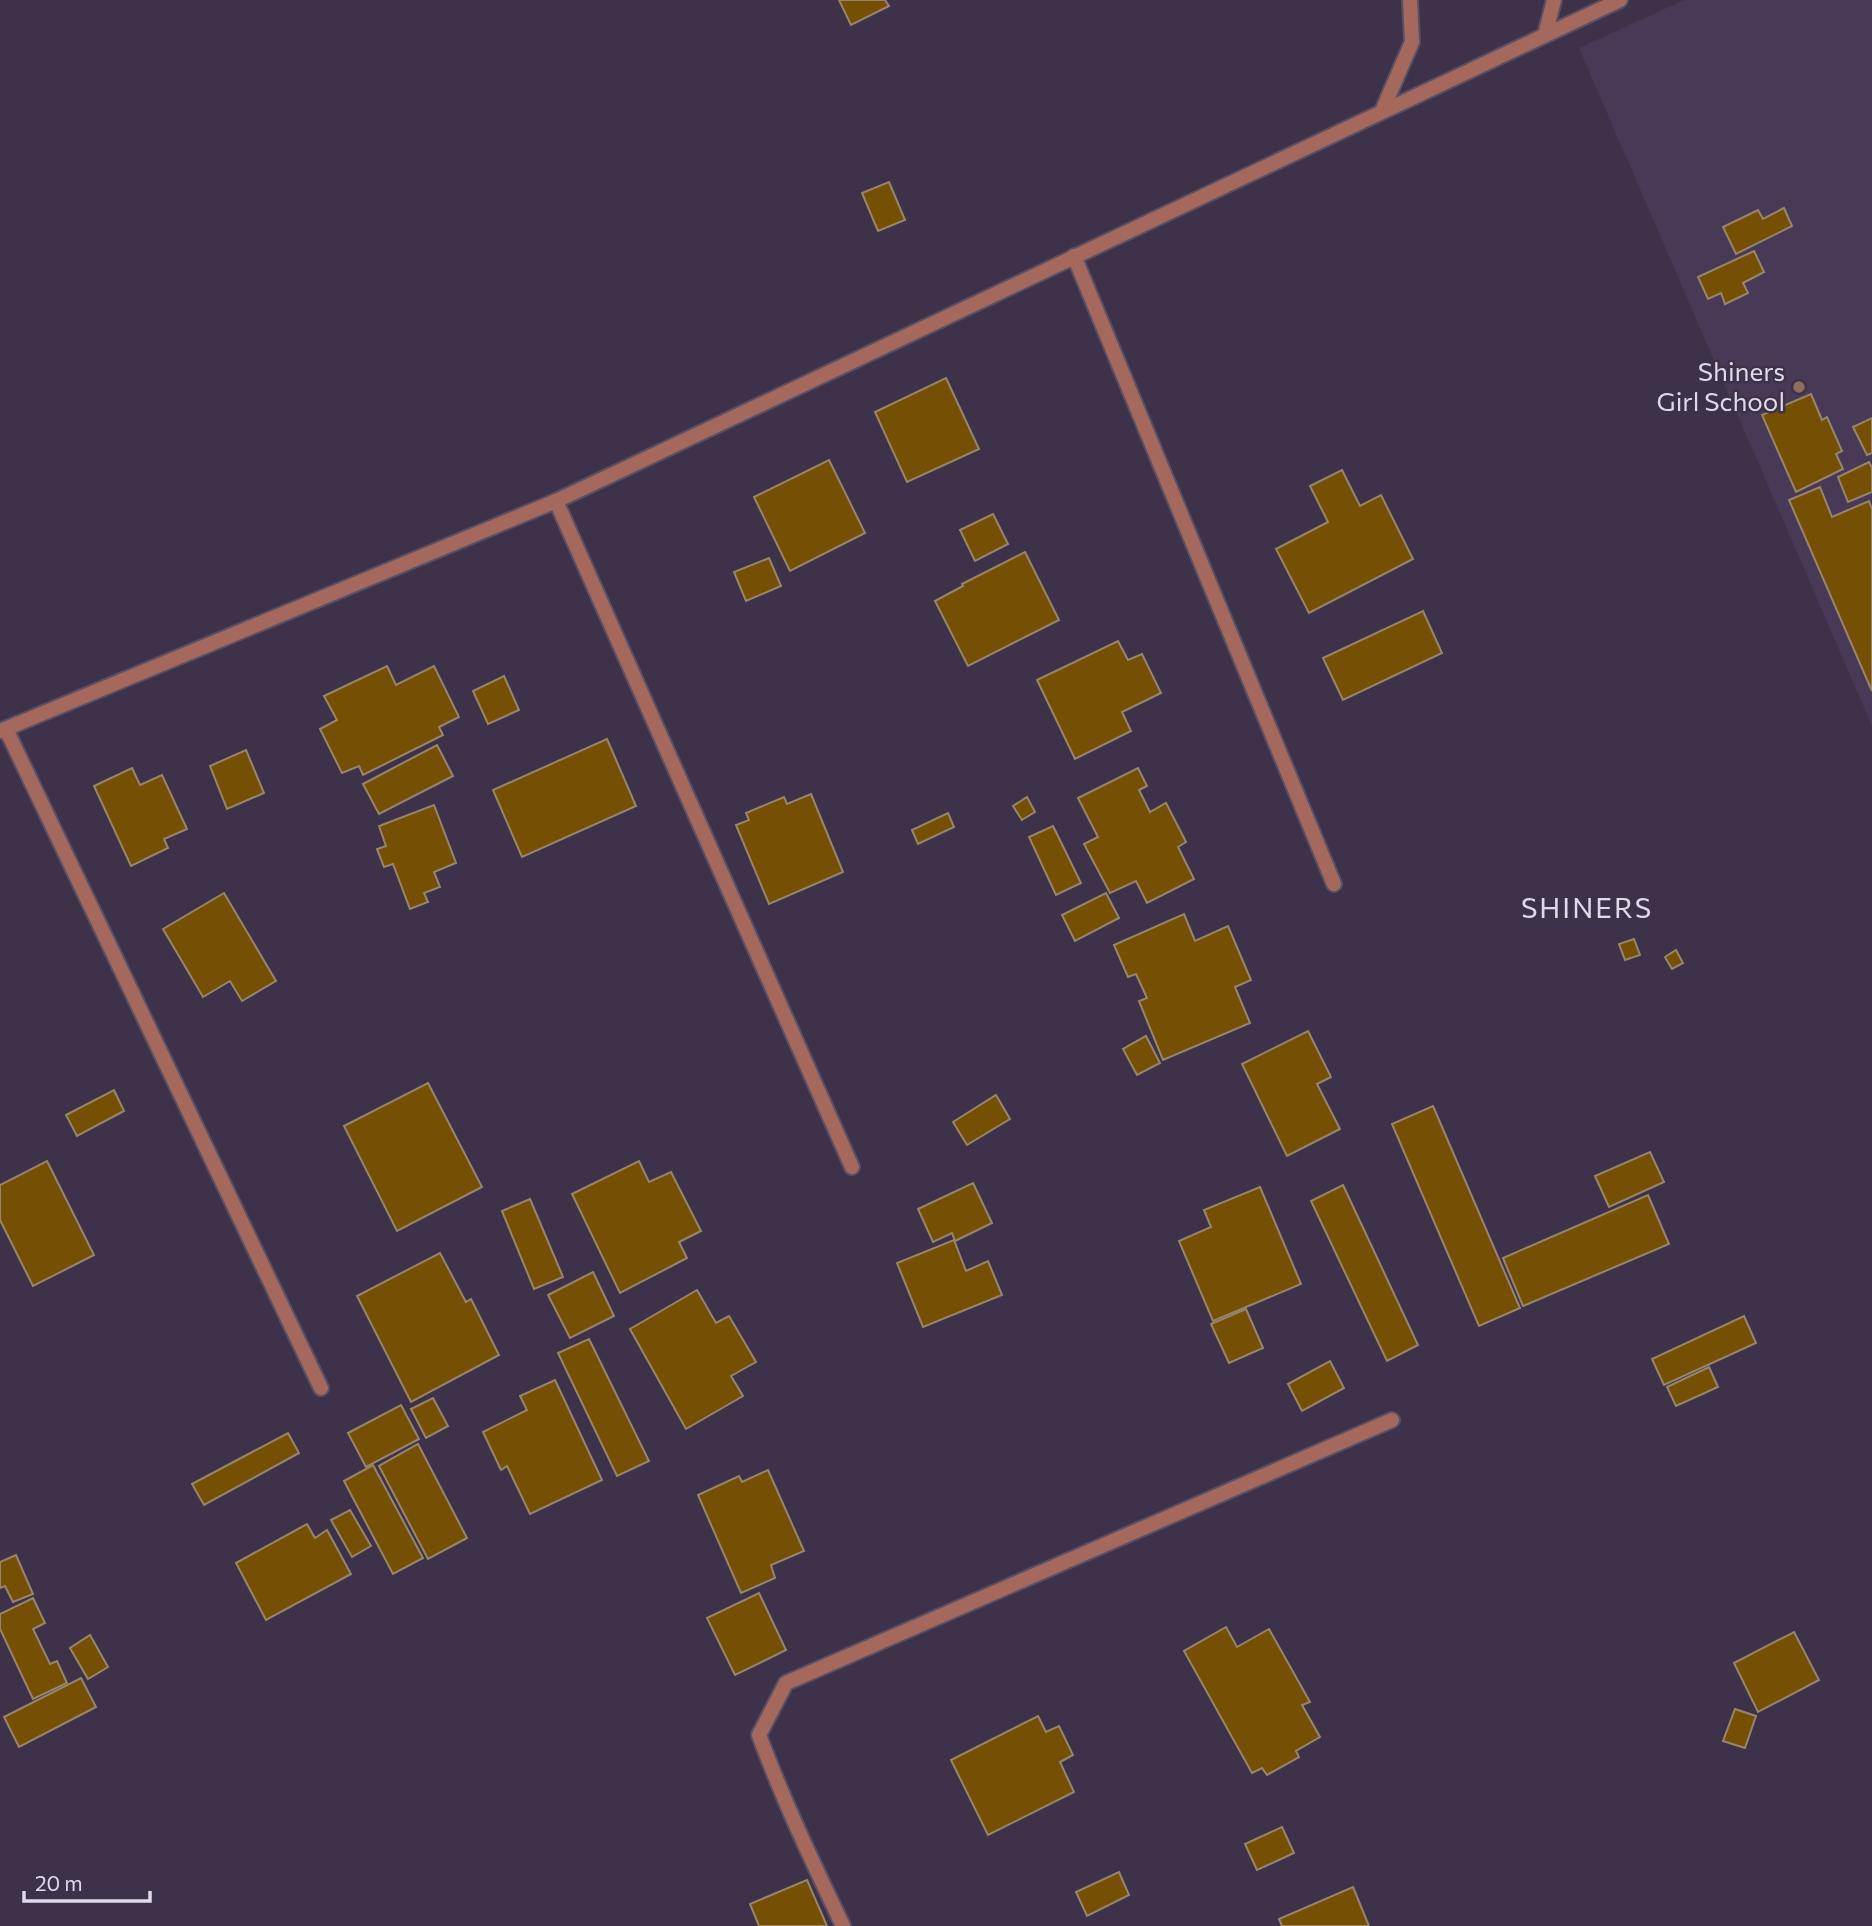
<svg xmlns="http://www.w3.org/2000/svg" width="1872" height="1926" font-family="Commissioner,sans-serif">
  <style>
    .built { fill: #483a57 }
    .building { fill: #754f03; stroke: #97856c; stroke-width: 2 }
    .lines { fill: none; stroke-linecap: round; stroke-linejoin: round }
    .minor-casing { stroke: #5a5066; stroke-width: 18 }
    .minor { stroke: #a4685c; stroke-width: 14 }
    .education-dot { fill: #8d6e63; stroke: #3d3249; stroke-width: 2.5 }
    .labels { text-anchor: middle; stroke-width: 5; stroke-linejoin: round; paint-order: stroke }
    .poi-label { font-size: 26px; fill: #e0dae8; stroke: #3d3249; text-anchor: end }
    .neighbourhood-label { font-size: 28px; letter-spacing: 2px; fill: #e0dae8; stroke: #3d3249 }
  </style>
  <rect width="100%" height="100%" fill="#3d3249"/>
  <polygon class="built" points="1684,0 1872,0 1872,726 1579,48"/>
  <g class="building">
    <polygon points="839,0 885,0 889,6 851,25"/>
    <polygon points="889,182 905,220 878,231 862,193"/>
    <polygon points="1784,208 1792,226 1736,254 1723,227 1758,210 1763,219"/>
    <polygon points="1754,251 1764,272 1743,283 1748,293 1725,304 1721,293 1708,299 1698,277"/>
    <polygon points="946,378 979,449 907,482 875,412"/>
    <polygon points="1811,394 1822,420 1827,417 1842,451 1836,454 1843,469 1796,492 1762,415"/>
    <polygon points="1872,418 1872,453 1867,455 1853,427"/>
    <polygon points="829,460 865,533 790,571 754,497"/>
    <polygon points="1869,462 1872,468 1872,492 1848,502 1838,477"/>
    <polygon points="1342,470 1360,506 1381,495 1413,559 1309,613 1276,549 1328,522 1310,486"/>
    <polygon points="1820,487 1832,517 1869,501 1872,509 1872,691 1789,500"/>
    <polygon points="993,514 1008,544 975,561 960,530"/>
    <polygon points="1025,552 1059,620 968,666 935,601 963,586 962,584"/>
    <polygon points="769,558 781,586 746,601 734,572"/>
    <polygon points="1423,611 1442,653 1343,700 1323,658"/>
    <polygon points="1118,641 1128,660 1142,654 1161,693 1122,712 1131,731 1075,759 1037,680"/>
    <polygon points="387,666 396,685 434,666 459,717 439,727 443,735 363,775 359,766 342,773 320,729 337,720 324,696"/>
    <polygon points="504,676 519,710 488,724 473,691"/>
    <polygon points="607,739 636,806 522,857 493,790"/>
    <polygon points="437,745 453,776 379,814 363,784"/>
    <polygon points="246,750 264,793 227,809 210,766"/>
    <polygon points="132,768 140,785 162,775 187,829 164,839 168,848 131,866 94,786"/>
    <polygon points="1138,768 1147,786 1139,790 1150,812 1166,803 1186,842 1178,847 1194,879 1147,903 1136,881 1110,893 1084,844 1098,837 1078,798"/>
    <polygon points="811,794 843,872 769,904 736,825 749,820 746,813 784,797 787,804"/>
    <polygon points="1027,797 1035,812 1022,820 1013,806"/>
    <polygon points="434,805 456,863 434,872 440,887 424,893 428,902 410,909 393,864 384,867 377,849 386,846 379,826"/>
    <polygon points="948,813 954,827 918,844 912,830"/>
    <polygon points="1053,826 1081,883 1056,895 1029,837"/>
    <polygon points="224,893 276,981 242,1001 230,981 203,997 163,929"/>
    <polygon points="1106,893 1119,918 1075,941 1062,915"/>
    <polygon points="1184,914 1195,941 1228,926 1251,980 1235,987 1250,1023 1163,1060 1139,1001 1147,998 1136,974 1128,977 1114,945"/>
    <polygon points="1634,939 1640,955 1625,960 1619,944"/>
    <polygon points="1676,950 1683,963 1672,969 1665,957"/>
    <polygon points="1308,1031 1331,1077 1317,1084 1340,1129 1287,1156 1242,1064"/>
    <polygon points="1146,1036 1160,1063 1137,1075 1123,1049"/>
    <polygon points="428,1083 482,1187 397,1231 344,1126"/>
    <polygon points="114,1090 124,1111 77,1136 66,1115"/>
    <polygon points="996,1095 1010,1119 967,1145 953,1122"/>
    <polygon points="1433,1106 1520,1308 1479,1326 1392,1124"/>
    <polygon points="1650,1152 1664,1182 1609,1207 1595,1176"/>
    <polygon points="47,1161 94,1255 33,1286 0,1220 0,1185"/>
    <polygon points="639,1161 649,1182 671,1172 701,1231 679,1242 687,1258 620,1293 572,1194"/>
    <polygon points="973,1183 992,1223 955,1241 952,1233 933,1242 918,1209"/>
    <polygon points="1343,1185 1418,1345 1387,1361 1311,1201"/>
    <polygon points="1260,1187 1301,1284 1213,1321 1179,1241 1211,1227 1204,1210"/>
    <polygon points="1648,1195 1669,1244 1523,1306 1503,1258"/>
    <polygon points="530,1199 563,1277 534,1289 502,1211"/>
    <polygon points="954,1240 966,1271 988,1261 1002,1295 923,1327 897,1263"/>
    <polygon points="440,1253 466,1302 471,1299 499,1355 411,1402 357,1296"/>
    <polygon points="593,1272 614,1316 570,1338 548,1295"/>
    <polygon points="697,1290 716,1323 729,1316 756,1362 731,1376 743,1396 686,1429 630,1329"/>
    <polygon points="1246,1309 1263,1348 1229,1363 1211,1324"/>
    <polygon points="1744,1316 1756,1343 1664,1385 1652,1359"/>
    <polygon points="589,1339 649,1461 617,1476 558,1353"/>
    <polygon points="1330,1361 1344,1388 1302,1411 1288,1384"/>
    <polygon points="1709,1367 1718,1387 1676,1406 1667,1387"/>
    <polygon points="555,1380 602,1480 530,1514 507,1466 501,1470 483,1432 527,1410 520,1396"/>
    <polygon points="433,1398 448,1426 426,1438 411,1409"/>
    <polygon points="401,1405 419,1439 366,1467 348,1433"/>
    <polygon points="288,1433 299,1453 204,1505 192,1484"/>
    <polygon points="418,1444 467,1538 428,1559 379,1466"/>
    <polygon points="373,1465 423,1558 393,1574 344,1481"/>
    <polygon points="768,1470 804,1551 771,1565 775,1578 741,1593 698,1495 739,1476 742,1482"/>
    <polygon points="350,1510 371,1546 352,1557 331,1520"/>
    <polygon points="307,1524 315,1538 327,1530 351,1574 266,1620 236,1563"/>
    <polygon points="16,1555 33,1594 13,1602 5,1586 0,1588 0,1562"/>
    <polygon points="759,1593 786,1650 735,1675 707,1618"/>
    <polygon points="33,1598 45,1623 33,1629 50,1664 57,1661 67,1683 33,1699 0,1629 0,1614"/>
    <polygon points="1226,1627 1237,1647 1269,1629 1310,1702 1302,1705 1320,1737 1296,1751 1299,1757 1267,1775 1262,1768 1252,1773 1184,1651"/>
    <polygon points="1794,1632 1819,1680 1758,1712 1734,1663"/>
    <polygon points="90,1635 108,1667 88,1679 70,1648"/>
    <polygon points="81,1678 96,1707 19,1747 4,1717"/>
    <polygon points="1735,1709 1756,1716 1745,1748 1723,1741"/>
    <polygon points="1038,1716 1046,1732 1059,1726 1073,1755 1060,1762 1074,1792 988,1835 951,1760"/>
    <polygon points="1282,1827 1294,1853 1257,1870 1245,1844"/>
    <polygon points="1119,1872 1129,1895 1087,1916 1076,1892"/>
    <polygon points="807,1880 827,1926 759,1926 750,1904"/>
    <polygon points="1353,1887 1369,1926 1282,1926 1279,1919"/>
  </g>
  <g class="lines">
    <defs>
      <g id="minor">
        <polyline points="1545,35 1554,0"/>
        <polyline points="1382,111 1412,42 1410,0"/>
        <polyline points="1074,256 1334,884"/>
        <polyline points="556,501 852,1167"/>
        <polyline points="6,729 321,1388"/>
        <polyline points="0,731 556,501 1620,0"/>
        <path d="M843,1926c-30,-63 -60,-126 -84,-191l27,-52 606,-263"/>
      </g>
    </defs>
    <use href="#minor" class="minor-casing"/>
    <use href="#minor" class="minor"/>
  </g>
  <circle class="education-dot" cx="1799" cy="387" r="7"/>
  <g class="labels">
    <g class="poi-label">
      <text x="1785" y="381">Shiners<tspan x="1785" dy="30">Girl School</tspan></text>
    </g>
    <g class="neighbourhood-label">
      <text x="1587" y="918">SHINERS</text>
    </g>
  </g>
  <path d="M24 1891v10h126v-10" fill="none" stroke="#e0dae8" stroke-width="3.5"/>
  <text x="35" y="1891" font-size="21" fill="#e0dae8" stroke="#3d3249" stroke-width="5" paint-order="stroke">20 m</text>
</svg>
